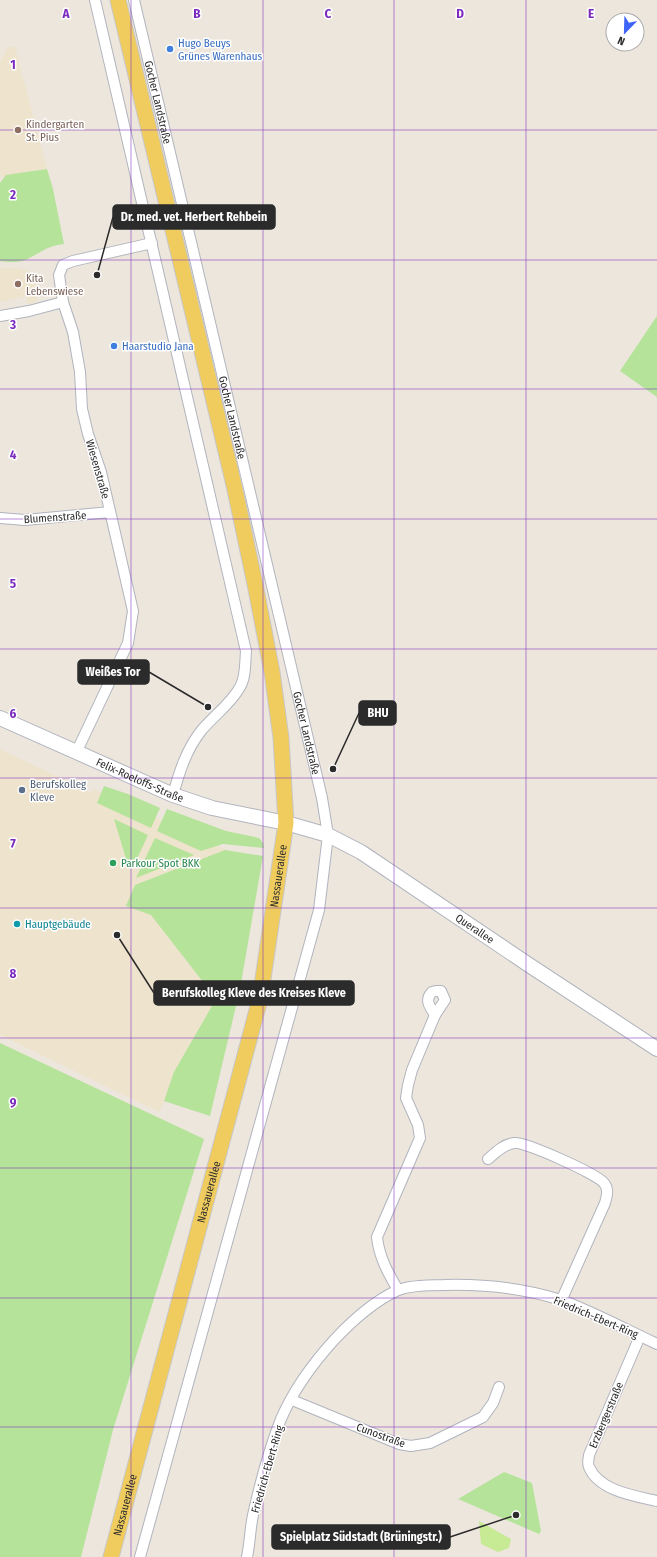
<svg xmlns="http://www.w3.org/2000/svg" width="657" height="1557" font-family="'Fira Sans Condensed',sans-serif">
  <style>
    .education { fill: #eee3cc }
    .green { fill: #b4e399 }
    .pitch { fill: #c7ea95 }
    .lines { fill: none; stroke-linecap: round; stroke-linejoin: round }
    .street-casing { stroke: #b1b4be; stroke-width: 12 }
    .secondary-casing { stroke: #b1b4be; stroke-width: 16 }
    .primary-casing { stroke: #c8c8c8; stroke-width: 17 }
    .street { stroke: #fff; stroke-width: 10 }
    .secondary { stroke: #fff; stroke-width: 14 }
    .primary { stroke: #f0cc5e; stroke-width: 15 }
    .grid { fill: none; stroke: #7b2cbf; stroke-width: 1; stroke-opacity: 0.55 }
    .shop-dot { fill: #3f7fe0; stroke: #fff; stroke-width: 1.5 }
    .education-dot { fill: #8d6e63; stroke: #fff; stroke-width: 1.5 }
    .service-dot { fill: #5c6f8a; stroke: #fff; stroke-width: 1.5 }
    .leisure-dot { fill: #2e9e5b; stroke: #fff; stroke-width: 1.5 }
    .culture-dot { fill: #0f9aa8; stroke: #fff; stroke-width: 1.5 }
    .labels { text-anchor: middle; stroke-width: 3; stroke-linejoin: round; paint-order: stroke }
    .shop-label { font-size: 11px; fill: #366cbe; stroke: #fff; text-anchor: start }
    .street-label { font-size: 11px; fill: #2b2b2b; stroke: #fff }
    .education-label { font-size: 11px; fill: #785e54; stroke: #fff; text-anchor: start }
    .service-label { font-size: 11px; fill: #4e5e75; stroke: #fff; text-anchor: start }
    .leisure-label { font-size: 11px; fill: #27864d; stroke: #fff; text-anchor: start }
    .culture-label { font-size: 11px; fill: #0d838f; stroke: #fff; text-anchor: start }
    .grid-label { font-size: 13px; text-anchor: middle; font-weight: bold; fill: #7b2cbf; stroke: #fff; stroke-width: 3; stroke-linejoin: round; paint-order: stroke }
    .leader { fill: none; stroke: #2b2b2b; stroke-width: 1.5 }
    .callout-dot { fill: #2b2b2b; stroke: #fff; stroke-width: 1.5 }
    .callout { fill: #2b2b2b; stroke: #2b2b2b; stroke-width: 1.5 }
    .callout-label { font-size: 12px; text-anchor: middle; font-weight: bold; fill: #fff }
  </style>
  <rect width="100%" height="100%" fill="#ede6dd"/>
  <g class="education">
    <polygon points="8,47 15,47 47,169 0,177 0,62"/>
    <polygon points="0,268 18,268 30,272 36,279 37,302 28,304 26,296 0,302"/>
    <polygon points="0,749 91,793 93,789 256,863 211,1007 159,1112 0,1035"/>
  </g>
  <g class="green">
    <path d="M47,169l6,20 11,55c-29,3 -31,23 -64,17v-78l6,-8z"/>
    <polygon points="657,316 657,397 620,371"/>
    <polygon points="104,786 128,794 160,808 151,828 97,803"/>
    <polygon points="167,809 226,831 259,838 263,843 264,848 223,844 201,851 157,831"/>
    <polygon points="114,819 148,835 136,861 128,865"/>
    <polygon points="155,838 194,855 136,878"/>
    <polygon points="225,850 263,856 240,989 210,1116 164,1101 174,1072 212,1006 201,1000 207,987 151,915 126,906 135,885"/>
    <polygon points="0,1043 204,1139 113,1430 81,1557 0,1557"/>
    <polygon points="504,1472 532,1483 541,1531 539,1534 458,1499"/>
  </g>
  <polygon class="pitch" points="479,1521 511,1539 509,1548 498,1552 481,1544"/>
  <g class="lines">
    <defs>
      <g id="street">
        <path d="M95,0l151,651c-1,11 0,26 -6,36 -9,17 -27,29 -39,44 -15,19 -22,42 -28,64"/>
        <path id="s1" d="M134,0l188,798 6,37 -9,75 -179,647"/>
        <polyline points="0,316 29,311 63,302"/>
        <polyline points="0,518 25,520 110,512"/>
        <polyline points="76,753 128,643 133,611 101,472 88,434 82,409 80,372 73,332 63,302 59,275 63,265 73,261 152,243"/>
        <path d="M436,991h5l4,9 -10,15c-5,-8 -11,-15 -3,-23z"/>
        <path d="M488,1159c7,-6 16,-15 26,-16 10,-2 83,31 90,40 5,6 3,13 1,20l-44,98"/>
        <path d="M398,1290c-10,-17 -19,-33 -21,-53l43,-99 -2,-13 -12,-27 2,-13 4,-15 23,-55"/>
        <path d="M640,1336l-51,119c0,3 -2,8 0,12 10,24 46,29 68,34"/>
        <polyline points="292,1400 399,1444 411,1446 430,1443 483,1417 493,1403 499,1387"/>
        <path d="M247,1557c3,-14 3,-28 6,-42 7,-31 16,-66 28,-96 12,-28 33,-57 54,-80 17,-18 38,-37 61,-48 12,-6 35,-6 48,-6 39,-1 79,3 117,15 30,11 66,30 96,44"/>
      </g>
      <g id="secondary">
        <path id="s2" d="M0,718l173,77 39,13 74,15 42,12 33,17 168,113 128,84"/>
      </g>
      <g id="primary">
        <path id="s3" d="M111,1557l149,-558 26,-176 -5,-85 -9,-66 -17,-88 -21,-99 -116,-485"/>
      </g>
    </defs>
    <use href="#street" class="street-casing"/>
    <use href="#secondary" class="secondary-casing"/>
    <use href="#primary" class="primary-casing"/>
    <use href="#street" class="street"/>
    <use href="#secondary" class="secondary"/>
    <use href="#primary" class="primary"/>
  </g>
  <path class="grid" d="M131,0v1557M263,0v1557M394,0v1557M526,0v1557M0,130h657M0,260h657M0,389h657M0,519h657M0,649h657M0,778h657M0,908h657M0,1038h657M0,1168h657M0,1298h657M0,1427h657"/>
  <g class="shop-dot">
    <circle cx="170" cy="49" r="4"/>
    <circle cx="114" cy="346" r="4"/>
  </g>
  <g class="education-dot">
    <circle cx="18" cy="130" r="4"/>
    <circle cx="18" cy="284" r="4"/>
  </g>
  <circle class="service-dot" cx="22" cy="790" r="4"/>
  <circle class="leisure-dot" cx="113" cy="863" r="4"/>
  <circle class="culture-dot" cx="17" cy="924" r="4"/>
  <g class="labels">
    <g class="shop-label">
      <text x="178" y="47">Hugo Beuys<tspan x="178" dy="13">Grünes Warenhaus</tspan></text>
      <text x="122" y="350">Haarstudio Jana</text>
    </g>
    <g class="street-label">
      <text dy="4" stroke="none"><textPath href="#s1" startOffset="105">Gocher Landstraße</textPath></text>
      <text dy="4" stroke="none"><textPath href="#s1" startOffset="429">Gocher Landstraße</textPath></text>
      <text transform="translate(98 469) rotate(74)" y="4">Wiesenstraße</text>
      <text transform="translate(55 517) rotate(-4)" y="4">Blumenstraße</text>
      <text dy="4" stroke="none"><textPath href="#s1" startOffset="753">Gocher Landstraße</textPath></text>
      <text dy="4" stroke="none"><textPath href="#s2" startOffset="153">Felix-Roeloffs-Straße</textPath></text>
      <text dy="4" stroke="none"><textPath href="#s3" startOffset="702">Nassauerallee</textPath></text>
      <text dy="4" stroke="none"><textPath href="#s2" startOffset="524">Querallee</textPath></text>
      <text dy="4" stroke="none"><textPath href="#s3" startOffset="378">Nassauerallee</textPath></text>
      <text transform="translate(596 1317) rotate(23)" y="4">Friedrich-Ebert-Ring</text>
      <text transform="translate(606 1415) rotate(-67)" y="4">Erzbergerstraße</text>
      <text transform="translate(381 1435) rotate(20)" y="4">Cunostraße</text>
      <text transform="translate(267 1469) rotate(-74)" y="4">Friedrich-Ebert-Ring</text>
      <text dy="4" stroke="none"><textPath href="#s3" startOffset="54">Nassauerallee</textPath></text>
    </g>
    <g class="education-label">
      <text x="26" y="128">Kindergarten<tspan x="26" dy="13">St. Pius</tspan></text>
      <text x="26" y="282">Kita<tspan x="26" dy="13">Lebenswiese</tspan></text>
    </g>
    <g class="service-label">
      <text x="30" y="788">Berufskolleg<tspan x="30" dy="13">Kleve</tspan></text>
    </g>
    <g class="leisure-label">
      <text x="121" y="867">Parkour Spot BKK</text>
    </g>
    <g class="culture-label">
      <text x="25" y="928">Hauptgebäude</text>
    </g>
  </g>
  <g class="grid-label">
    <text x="66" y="18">A</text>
    <text x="197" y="18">B</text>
    <text x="328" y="18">C</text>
    <text x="460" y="18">D</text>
    <text x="591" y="18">E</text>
    <text x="13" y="69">1</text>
    <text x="13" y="199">2</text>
    <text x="13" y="329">3</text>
    <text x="13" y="459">4</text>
    <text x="13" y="588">5</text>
    <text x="13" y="718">6</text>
    <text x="13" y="848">7</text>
    <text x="13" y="978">8</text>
    <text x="13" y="1107">9</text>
  </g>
  <path class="leader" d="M97 275L113 217M208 707L149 672M333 769L359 713M117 935L154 993M516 1515L450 1537"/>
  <g class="callout-dot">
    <circle cx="97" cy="275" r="4"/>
    <circle cx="208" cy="707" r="4"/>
    <circle cx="333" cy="769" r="4"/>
    <circle cx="117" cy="935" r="4"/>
    <circle cx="516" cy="1515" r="4"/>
  </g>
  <g class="callout">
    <rect x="113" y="205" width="162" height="24" rx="4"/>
    <rect x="78" y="660" width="71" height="24" rx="4"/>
    <rect x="359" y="701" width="37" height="24" rx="4"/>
    <rect x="154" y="981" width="200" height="24" rx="4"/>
    <rect x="272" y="1525" width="178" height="24" rx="4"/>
  </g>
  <g class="callout-label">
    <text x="194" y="221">Dr. med. vet. Herbert Rehbein</text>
    <text x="113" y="676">Weißes Tor</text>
    <text x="378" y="717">BHU</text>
    <text x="254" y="997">Berufskolleg Kleve des Kreises Kleve</text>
    <text x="361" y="1541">Spielplatz Südstadt (Brüningstr.)</text>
  </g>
  <g transform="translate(625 32) rotate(203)"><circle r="19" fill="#ffffff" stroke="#aaaaaa"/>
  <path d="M0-3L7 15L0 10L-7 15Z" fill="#3d63f9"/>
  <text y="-6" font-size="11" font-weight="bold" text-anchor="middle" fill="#2b2b2b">N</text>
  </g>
</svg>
